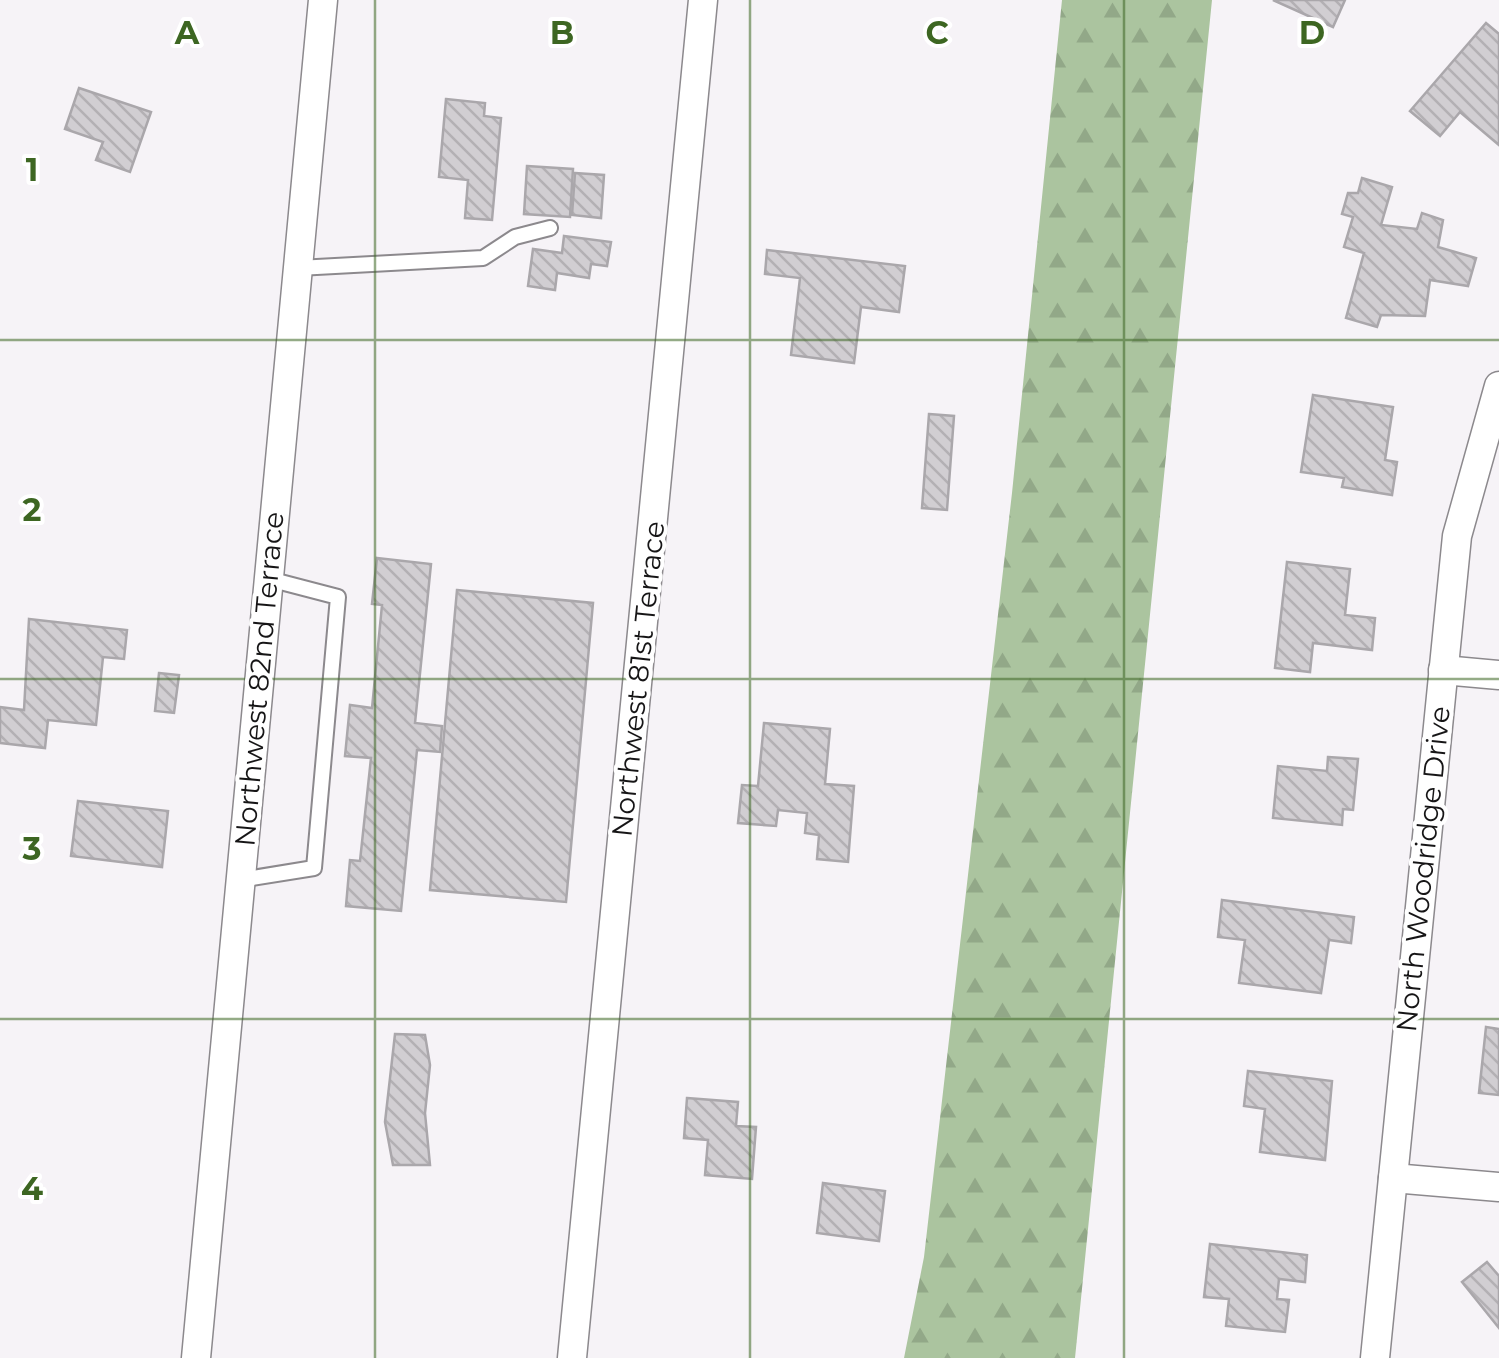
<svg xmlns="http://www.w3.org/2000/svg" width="1499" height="1358" font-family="Montserrat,sans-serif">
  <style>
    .forest { fill: url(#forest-firs) }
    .building { fill: url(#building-back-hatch); stroke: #aaa7ab; stroke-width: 2.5 }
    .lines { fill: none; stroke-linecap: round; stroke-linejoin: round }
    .lane-casing { stroke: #8c898d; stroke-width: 18 }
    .street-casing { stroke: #8c898d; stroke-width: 31 }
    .lane { stroke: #fff; stroke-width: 14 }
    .street { stroke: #fff; stroke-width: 28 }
    .grid { fill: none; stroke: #3d6622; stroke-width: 2.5; stroke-opacity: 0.55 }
    .labels { text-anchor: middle; stroke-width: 8; stroke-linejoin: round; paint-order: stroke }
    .street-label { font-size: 28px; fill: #161516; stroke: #fff }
    .grid-label { font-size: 32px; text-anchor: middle; font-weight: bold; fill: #3d6622; stroke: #fff; stroke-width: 8; stroke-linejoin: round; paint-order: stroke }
  </style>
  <defs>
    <pattern id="forest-firs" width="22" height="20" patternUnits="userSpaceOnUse" patternTransform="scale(2.5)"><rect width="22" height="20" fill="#abc49f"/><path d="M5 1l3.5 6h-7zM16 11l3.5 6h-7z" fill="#92a888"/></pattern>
    <pattern id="building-back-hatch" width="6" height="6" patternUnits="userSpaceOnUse" patternTransform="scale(2.5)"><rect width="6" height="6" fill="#d1ced2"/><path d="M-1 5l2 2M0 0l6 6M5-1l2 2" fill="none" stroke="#b3b0b4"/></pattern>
  </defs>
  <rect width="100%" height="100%" fill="#f6f3f7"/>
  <polygon class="forest" points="1062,0 1212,0 1075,1358 904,1358 924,1257 1012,493"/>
  <g class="building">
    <polygon points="1273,0 1345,0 1333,27"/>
    <polygon points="1486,23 1499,34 1499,145 1460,112 1440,136 1410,111"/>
    <polygon points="79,88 151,112 130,172 96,160 103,142 65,129"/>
    <polygon points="446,99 485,103 484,116 501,118 492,220 465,218 468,180 439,177"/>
    <polygon points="527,166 573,169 570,217 524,214"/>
    <polygon points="575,173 604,175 601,218 572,215"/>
    <polygon points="1362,178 1392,187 1381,225 1417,229 1422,213 1443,220 1438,247 1476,258 1468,286 1430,280 1425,316 1381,315 1377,327 1346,318 1364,253 1344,247 1353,217 1342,214 1348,193 1358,193"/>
    <polygon points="564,236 611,242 607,266 591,264 589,278 557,273 555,290 528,286 533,249 562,253"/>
    <polygon points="767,250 905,266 899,312 861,307 854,363 791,355 800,278 765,274"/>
    <polygon points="1313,395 1393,407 1385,460 1397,462 1392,495 1342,487 1344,478 1301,472"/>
    <polygon points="929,414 954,416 947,510 922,508"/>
    <polygon points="377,558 431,564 415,723 442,726 440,752 417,750 401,911 346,906 350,860 360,861 371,758 345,756 350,705 372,708 382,605 372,604"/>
    <polygon points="1287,562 1350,569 1345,615 1375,618 1372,650 1313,643 1310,672 1275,668"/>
    <polygon points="457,590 593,603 566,902 430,890"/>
    <polygon points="29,619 127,630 124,659 103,657 96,725 48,720 45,748 0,743 0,707 24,710"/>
    <polygon points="159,673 179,675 174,713 155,711"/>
    <polygon points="764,723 830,729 825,784 854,786 848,862 817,859 819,835 805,833 807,813 778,810 776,826 738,823 742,785 758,786"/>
    <polygon points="1328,757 1358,759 1353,810 1343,809 1342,825 1273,818 1278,766 1327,771"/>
    <polygon points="78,801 168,811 162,867 71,856"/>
    <polygon points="1222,900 1354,917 1351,943 1329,940 1321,993 1239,983 1245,940 1218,937"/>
    <polygon points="1486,1027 1499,1029 1499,1095 1479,1093"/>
    <polygon points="395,1034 425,1035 430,1065 425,1113 430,1165 393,1165 385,1122"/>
    <polygon points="1248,1071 1332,1081 1325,1160 1260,1152 1265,1109 1244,1106"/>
    <polygon points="687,1098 738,1102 736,1126 756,1127 752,1179 705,1175 708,1140 684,1138"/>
    <polygon points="823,1183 885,1191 879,1241 817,1233"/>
    <polygon points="1210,1244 1307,1255 1305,1282 1279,1279 1277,1299 1289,1300 1285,1332 1226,1326 1229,1299 1204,1297"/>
    <polygon points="1487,1262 1499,1276 1499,1328 1462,1282"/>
  </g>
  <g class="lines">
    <defs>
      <g id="lane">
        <polyline points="298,268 483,258 515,237 550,228"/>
        <polyline points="240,880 314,868 338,597 269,579"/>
      </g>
      <g id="street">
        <polyline points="1443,670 1499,675"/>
        <polyline points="1393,1178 1499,1187"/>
        <polyline points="196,1358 323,0"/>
        <polyline points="572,1358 703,0"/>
        <polyline points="1375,1358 1457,536 1499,386"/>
      </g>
    </defs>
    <use href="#lane" class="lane-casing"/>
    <use href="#street" class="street-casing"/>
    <use href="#lane" class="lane"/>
    <use href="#street" class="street"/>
  </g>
  <path class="grid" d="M375,0v1358M750,0v1358M1124,0v1358M0,340h1499M0,679h1499M0,1019h1499"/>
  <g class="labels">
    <g class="street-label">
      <text transform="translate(259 679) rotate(-85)" y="10">Northwest 82nd Terrace</text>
      <text transform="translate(638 679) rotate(-84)" y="10">Northwest 81st Terrace</text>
      <text transform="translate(1423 869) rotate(-84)" y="10">North Woodridge Drive</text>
    </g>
  </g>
  <g class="grid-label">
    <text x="187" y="44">A</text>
    <text x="562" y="44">B</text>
    <text x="937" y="44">C</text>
    <text x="1312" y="44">D</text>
    <text x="32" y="181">1</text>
    <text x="32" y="521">2</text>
    <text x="32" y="860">3</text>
    <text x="32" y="1200">4</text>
  </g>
</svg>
